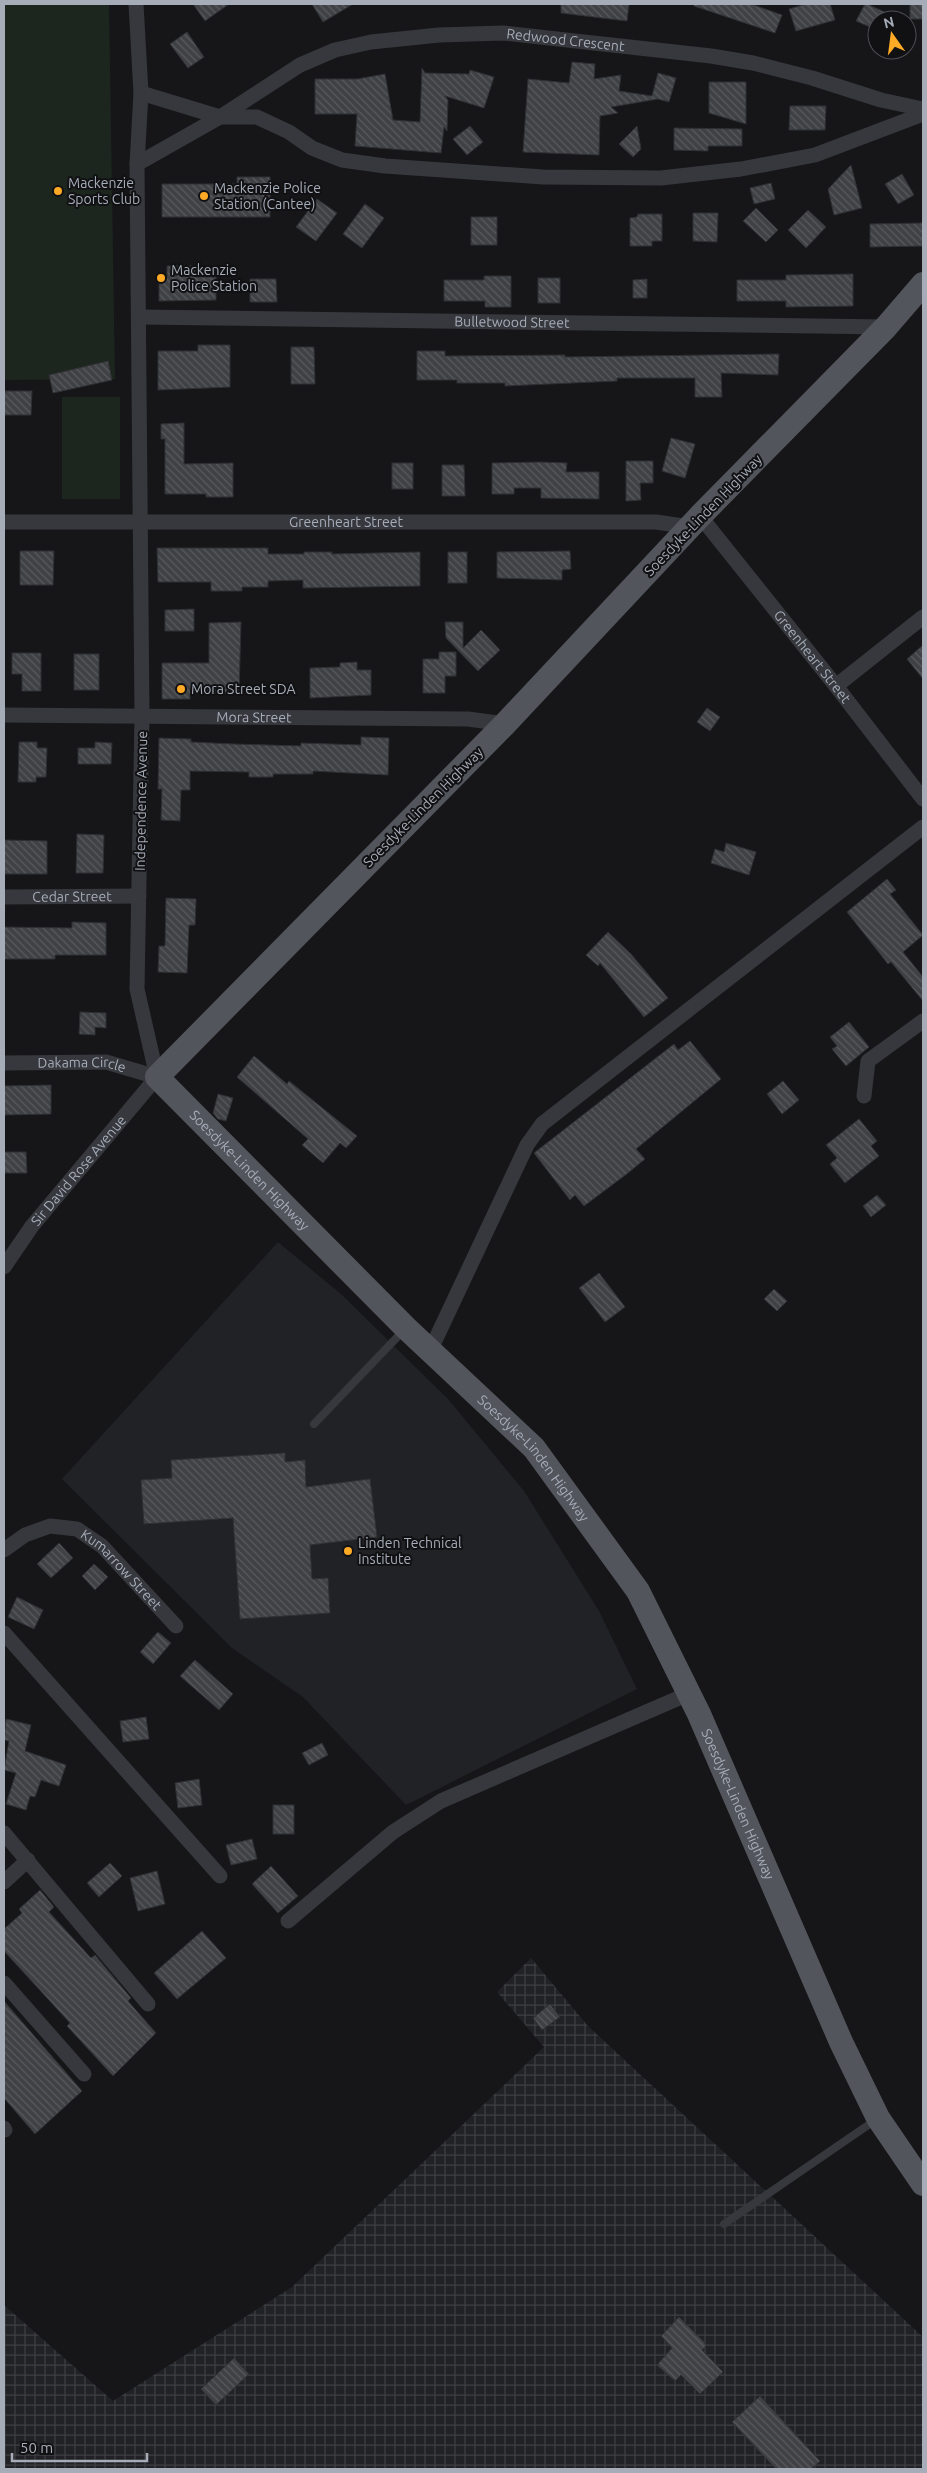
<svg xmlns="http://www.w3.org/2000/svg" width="927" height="2473" font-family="Ubuntu,sans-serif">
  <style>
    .built { fill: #212225 }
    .industrial { fill: url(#industrial-grid) }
    .park { fill: #1d261e }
    .building { fill: url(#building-back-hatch); stroke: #2f3034 }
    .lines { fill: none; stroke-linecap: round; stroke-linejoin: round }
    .service { stroke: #36383d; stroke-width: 8 }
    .minor { stroke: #36383d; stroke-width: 15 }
    .primary { stroke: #52555c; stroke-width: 24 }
    .poi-dot { fill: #ffaa26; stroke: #111113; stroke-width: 2 }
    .labels { text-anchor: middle; stroke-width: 4; stroke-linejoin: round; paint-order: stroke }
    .street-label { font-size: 14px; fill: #a6adb9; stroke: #111113 }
    .poi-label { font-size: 14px; fill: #a6adb9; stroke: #111113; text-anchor: start }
  </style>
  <defs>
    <pattern id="industrial-grid" width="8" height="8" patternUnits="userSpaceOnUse" patternTransform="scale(1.25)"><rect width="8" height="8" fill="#212225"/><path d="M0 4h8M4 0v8" fill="none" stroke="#3e3f43"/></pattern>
    <pattern id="building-back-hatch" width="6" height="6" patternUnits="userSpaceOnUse" patternTransform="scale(1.25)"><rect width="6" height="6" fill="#3f4145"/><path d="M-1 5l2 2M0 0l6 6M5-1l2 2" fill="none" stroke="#585a5e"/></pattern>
  </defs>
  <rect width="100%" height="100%" fill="#161618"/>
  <polygon class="built" points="278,1242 341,1294 448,1399 524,1491 599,1611 637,1689 406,1805 303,1697 232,1648 62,1479"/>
  <polygon class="industrial" points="531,1958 588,2026 923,2337 923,2469 4,2469 4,2305 113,2401 292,2287 544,2047 497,1992"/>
  <g class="park">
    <polygon points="4,4 109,4 115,379 4,380"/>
    <rect x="62" y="397" width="58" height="102"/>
  </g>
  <g class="building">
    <polygon points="193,4 229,4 205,21"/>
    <polygon points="312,4 353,4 323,22"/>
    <polygon points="561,4 629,4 627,21 561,13"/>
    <polygon points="694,4 751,4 782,15 775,33 694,6"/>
    <polygon points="806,4 830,4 835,20 796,31 789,9"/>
    <polygon points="865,4 867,4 902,20 877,20 877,30 856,21"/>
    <rect x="910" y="4" width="13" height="15"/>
    <polygon points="187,32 204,57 188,68 170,44"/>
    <polygon points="572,62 595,64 594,79 621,75 619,91 652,96 658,73 676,78 669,102 658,99 611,107 618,113 600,116 599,155 523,152 528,79 569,83"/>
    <polygon points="422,68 425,73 469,74 470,70 494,77 484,108 445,96 448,100 447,131 444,127 441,153 355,146 357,114 315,114 315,79 357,79 385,74 393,120 420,122"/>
    <polygon points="709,82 746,82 746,124 709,113"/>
    <polygon points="790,106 826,106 825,130 789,130"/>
    <polygon points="470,126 483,142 467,155 453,139"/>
    <polygon points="637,126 641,149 633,157 619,144"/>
    <polygon points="674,128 742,129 742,146 708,146 708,151 674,150"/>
    <polygon points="851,165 862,208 834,215 828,189"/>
    <polygon points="902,174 914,195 898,204 885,184"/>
    <polygon points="237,177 270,177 270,217 162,217 162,184 237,184"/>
    <polygon points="771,183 775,199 754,204 750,188"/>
    <polygon points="317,199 337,213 316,241 296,227"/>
    <polygon points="365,204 384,218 362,248 343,234"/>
    <polygon points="756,208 778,230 766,242 743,221"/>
    <polygon points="808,210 826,227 806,248 788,230"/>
    <polygon points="693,213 718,213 717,242 693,241"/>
    <polygon points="638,214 662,214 662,241 652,241 652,246 630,246 630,218 637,217"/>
    <rect x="471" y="217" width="26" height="28"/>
    <polygon points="923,223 923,246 870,247 870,224"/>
    <polygon points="167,266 195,266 195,277 216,277 216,300 159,301 159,277 167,277"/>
    <polygon points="853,274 853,306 786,307 786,301 737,301 737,280 786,280 786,275"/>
    <polygon points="484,276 511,276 511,307 485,307 485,301 444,301 444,280 484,280"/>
    <rect x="538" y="278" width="22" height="25"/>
    <polygon points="250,279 276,279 277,302 250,302"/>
    <polygon points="647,279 647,298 633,298 633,280"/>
    <polygon points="198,345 230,345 230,387 158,390 158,351 198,351"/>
    <polygon points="291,347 314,347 315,384 291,384"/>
    <polygon points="417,351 445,351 445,356 565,355 565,357 779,354 778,375 721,373 722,397 695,397 695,378 617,378 617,381 505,386 505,383 457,383 457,380 417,380"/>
    <polygon points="108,361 112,380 53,393 49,375"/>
    <polygon points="4,391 32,391 31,415 4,415"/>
    <polygon points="184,423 184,464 233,463 233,497 206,497 206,494 165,494 165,439 161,439 161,424"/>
    <polygon points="671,438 695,444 685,478 662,471"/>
    <polygon points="626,461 653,461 653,483 640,483 641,500 626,501"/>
    <polygon points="540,462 567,463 566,472 599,472 599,499 541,498 541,488 514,488 514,494 492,494 492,463"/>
    <rect x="392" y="463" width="21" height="26"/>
    <polygon points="442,465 464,465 465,496 442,496"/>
    <polygon points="157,548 268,548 268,554 304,554 304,552 332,552 332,554 420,552 420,586 303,588 303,580 268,581 268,587 242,587 242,591 211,591 211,582 158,582"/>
    <polygon points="20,551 54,551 53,585 20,585"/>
    <polygon points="570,551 571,569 562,570 562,580 497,578 497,552"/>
    <rect x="448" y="552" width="19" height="31"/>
    <polygon points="194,609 194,631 165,631 165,610"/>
    <polygon points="241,622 239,693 190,694 190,699 162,699 162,663 209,663 209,623"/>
    <polygon points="445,622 463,622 463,648 481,630 500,650 478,671 446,638"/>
    <polygon points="923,645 923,679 907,659"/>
    <polygon points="439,652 456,652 456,676 445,676 445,693 423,693 423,659 439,659"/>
    <polygon points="12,653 41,653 41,691 22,691 22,674 12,674"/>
    <rect x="74" y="654" width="25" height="36"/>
    <polygon points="357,662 357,670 371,670 371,695 310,698 310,668 340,667 340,663"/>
    <polygon points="707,708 720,717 710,731 697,722"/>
    <polygon points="361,737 389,738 388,775 313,771 313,774 273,774 273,777 249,777 249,772 190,771 190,790 181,790 180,821 161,820 162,789 158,789 159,738 191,739 191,742 233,744 301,746 301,743 361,745"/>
    <polygon points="19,742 37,742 37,748 47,748 46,777 36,777 36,782 18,782"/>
    <polygon points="95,742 112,743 111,764 78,764 78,748 95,748"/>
    <polygon points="77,834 104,835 103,873 76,873"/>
    <polygon points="4,840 47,841 47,874 4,874"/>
    <polygon points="726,843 756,852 749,875 711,863 715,849 724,852"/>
    <polygon points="887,879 896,890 890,894 923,935 903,952 923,977 923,1001 891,962 888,964 847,912"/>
    <polygon points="166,898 196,899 195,925 189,925 187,973 158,972 159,946 165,946"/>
    <polygon points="72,922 106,923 106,955 55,955 55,959 4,959 4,927 72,928"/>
    <polygon points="608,932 631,954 668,998 644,1017 600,963 598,966 586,955"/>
    <polygon points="80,1012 106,1013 106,1028 95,1027 95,1035 79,1034"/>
    <polygon points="849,1022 869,1047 846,1066 832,1049 837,1046 830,1037"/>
    <polygon points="690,1041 721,1079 636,1149 645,1159 628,1173 584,1206 575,1195 570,1200 534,1153 674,1044 678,1050"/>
    <polygon points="254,1056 287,1084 289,1081 357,1136 346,1148 340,1143 323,1163 302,1145 308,1139 237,1077"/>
    <polygon points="783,1081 799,1100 782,1114 767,1094"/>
    <polygon points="51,1085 51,1114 4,1115 4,1086"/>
    <polygon points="218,1094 233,1098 226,1121 218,1119 213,1113"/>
    <polygon points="859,1119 877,1141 871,1146 879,1156 845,1183 830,1164 837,1158 826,1145"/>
    <polygon points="4,1152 26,1152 27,1173 4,1173"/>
    <polygon points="877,1195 886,1205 871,1217 863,1206"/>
    <polygon points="599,1273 625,1307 605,1322 579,1288"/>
    <polygon points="774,1289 787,1301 777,1311 764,1299"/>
    <polygon points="285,1453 285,1462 305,1460 306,1487 370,1479 377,1537 310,1545 312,1579 328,1578 330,1613 240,1619 233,1518 144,1524 141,1480 172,1478 171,1460"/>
    <polygon points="59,1543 73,1558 51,1578 37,1564"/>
    <polygon points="94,1564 108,1577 95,1590 82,1576"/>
    <polygon points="17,1597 43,1610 34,1629 8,1617"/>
    <polygon points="158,1632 171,1643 153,1664 140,1652"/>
    <polygon points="195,1660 233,1694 219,1710 180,1676"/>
    <polygon points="146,1717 149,1739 123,1742 120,1721"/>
    <polygon points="6,1719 31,1725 25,1751 66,1765 59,1786 41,1780 35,1797 30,1796 26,1810 6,1804 16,1773 4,1770 9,1741 4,1740"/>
    <polygon points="322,1743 328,1755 309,1765 302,1753"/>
    <polygon points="199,1779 202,1805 178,1808 175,1783"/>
    <rect x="273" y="1805" width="21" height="29"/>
    <polygon points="252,1839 257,1859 231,1865 226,1845"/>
    <polygon points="110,1863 122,1876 99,1897 87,1883"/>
    <polygon points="271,1866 298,1896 278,1913 252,1884"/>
    <polygon points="157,1871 165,1904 138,1911 130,1878"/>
    <polygon points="40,1890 54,1907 49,1912 91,1958 95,1955 131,1998 128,2001 156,2033 113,2076 67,2026 70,2023 4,1951 4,1929 22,1913 19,1909"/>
    <polygon points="202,1931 226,1958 177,1999 154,1973"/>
    <polygon points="4,2001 82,2091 35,2134 4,2098"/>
    <polygon points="550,2004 560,2017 542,2030 533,2018"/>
    <polygon points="679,2317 707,2345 702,2350 723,2372 700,2394 681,2375 675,2381 657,2365 672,2348 661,2336"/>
    <polygon points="234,2358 249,2374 216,2405 201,2389"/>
    <polygon points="760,2396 820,2461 811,2469 776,2469 732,2422"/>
  </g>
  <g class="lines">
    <g class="service">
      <polyline points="314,1424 404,1330"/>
      <polyline points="724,2224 877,2119"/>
    </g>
    <g class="minor">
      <polyline points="136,4 141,93 137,164 142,716 137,989 157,1077"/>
      <polyline points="141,93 220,117 257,117 289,132 312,148 342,160 385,166 543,177 661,178 741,169 815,155 923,114"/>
      <path id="s1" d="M137,164l83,-47 80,-52 35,-15 36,-8 68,-7 64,-2 208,23 42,7 59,15 69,22 42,9"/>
      <path id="s2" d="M140,317l746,10"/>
      <path id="s3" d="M700,516l136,170 87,113"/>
      <path id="s4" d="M4,522h652l34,5"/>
      <polyline points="836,686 923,617"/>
      <path id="s5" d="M4,715l464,4 37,5"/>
      <path id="s6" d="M4,897l135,-1"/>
      <path id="s7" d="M4,1063l102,-1 51,15"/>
      <polyline points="864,1096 868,1061 923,1021"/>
      <path id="s8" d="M4,1267l28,-41 125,-149"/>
      <polyline points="431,1349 527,1145 542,1124 923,827"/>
      <path id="s9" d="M4,1550l21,-15 25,-9 27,3 25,17 74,80"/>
      <polyline points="4,1633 220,1876"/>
      <polyline points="4,1833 148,2004"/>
      <polyline points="4,1882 28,1860"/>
      <polyline points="288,1921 393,1832 441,1801 688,1694"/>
      <polyline points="4,1983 84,2074"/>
      <polyline points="4,2128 5,2130"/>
    </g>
    <path class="primary" id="s10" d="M923,284l-37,43 -186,189 -195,208 -348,353 249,251 128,120 104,143 61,123 142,328 37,76 45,66"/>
  </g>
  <g class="poi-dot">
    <circle cx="58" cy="191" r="5"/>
    <circle cx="204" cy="196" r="5"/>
    <circle cx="161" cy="278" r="5"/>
    <circle cx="181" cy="689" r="5"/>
    <circle cx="348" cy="1551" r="5"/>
  </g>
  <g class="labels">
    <g class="street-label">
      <text dy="5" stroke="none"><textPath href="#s1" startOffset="461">Redwood Crescent</textPath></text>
      <text dy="5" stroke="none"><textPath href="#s2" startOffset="372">Bulletwood Street</textPath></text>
      <text transform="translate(703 515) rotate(-46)" y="5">Soesdyke-Linden Highway</text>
      <text dy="5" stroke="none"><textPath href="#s4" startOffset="342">Greenheart Street</textPath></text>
      <text dy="5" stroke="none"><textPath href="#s3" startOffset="180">Greenheart Street</textPath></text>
      <text dy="5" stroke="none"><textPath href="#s5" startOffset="250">Mora Street</textPath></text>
      <text transform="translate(141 801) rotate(-89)" y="5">Independence Avenue</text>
      <text transform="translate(423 807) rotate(-45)" y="5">Soesdyke-Linden Highway</text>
      <text dy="5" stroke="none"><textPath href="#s6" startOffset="68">Cedar Street</textPath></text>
      <text dy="5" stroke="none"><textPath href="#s7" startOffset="78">Dakama Circle</textPath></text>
      <text dy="5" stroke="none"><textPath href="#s10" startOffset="1234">Soesdyke-Linden Highway</textPath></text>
      <text dy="5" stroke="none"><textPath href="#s8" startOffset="122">Sir David Rose Avenue</textPath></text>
      <text dy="5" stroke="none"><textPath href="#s10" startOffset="1639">Soesdyke-Linden Highway</textPath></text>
      <text dy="5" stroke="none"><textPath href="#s9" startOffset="140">Kumarrow Street</textPath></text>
      <text dy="5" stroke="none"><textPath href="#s10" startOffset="2044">Soesdyke-Linden Highway</textPath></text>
    </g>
    <g class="poi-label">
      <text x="68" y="188">Mackenzie<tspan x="68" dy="16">Sports Club</tspan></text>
      <text x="214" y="193">Mackenzie Police<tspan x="214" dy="16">Station (Cantee)</tspan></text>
      <text x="171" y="275">Mackenzie<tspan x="171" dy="16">Police Station</tspan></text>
      <text x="191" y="694">Mora Street SDA</text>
      <text x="358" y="1548">Linden Technical<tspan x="358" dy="16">Institute</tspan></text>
    </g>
  </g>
  <rect width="927" height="2473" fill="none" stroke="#a6adb9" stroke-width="10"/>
  <g transform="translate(892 35) rotate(346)"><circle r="24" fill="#111113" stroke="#4d4f55"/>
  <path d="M0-4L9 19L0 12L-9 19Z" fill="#ffaa26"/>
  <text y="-8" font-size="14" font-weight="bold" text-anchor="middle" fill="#a6adb9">N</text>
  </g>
  <path d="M12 2453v8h135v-8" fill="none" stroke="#a6adb9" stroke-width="2.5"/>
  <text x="20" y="2453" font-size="15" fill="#a6adb9" stroke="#111113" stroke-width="4" paint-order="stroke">50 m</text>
</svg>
